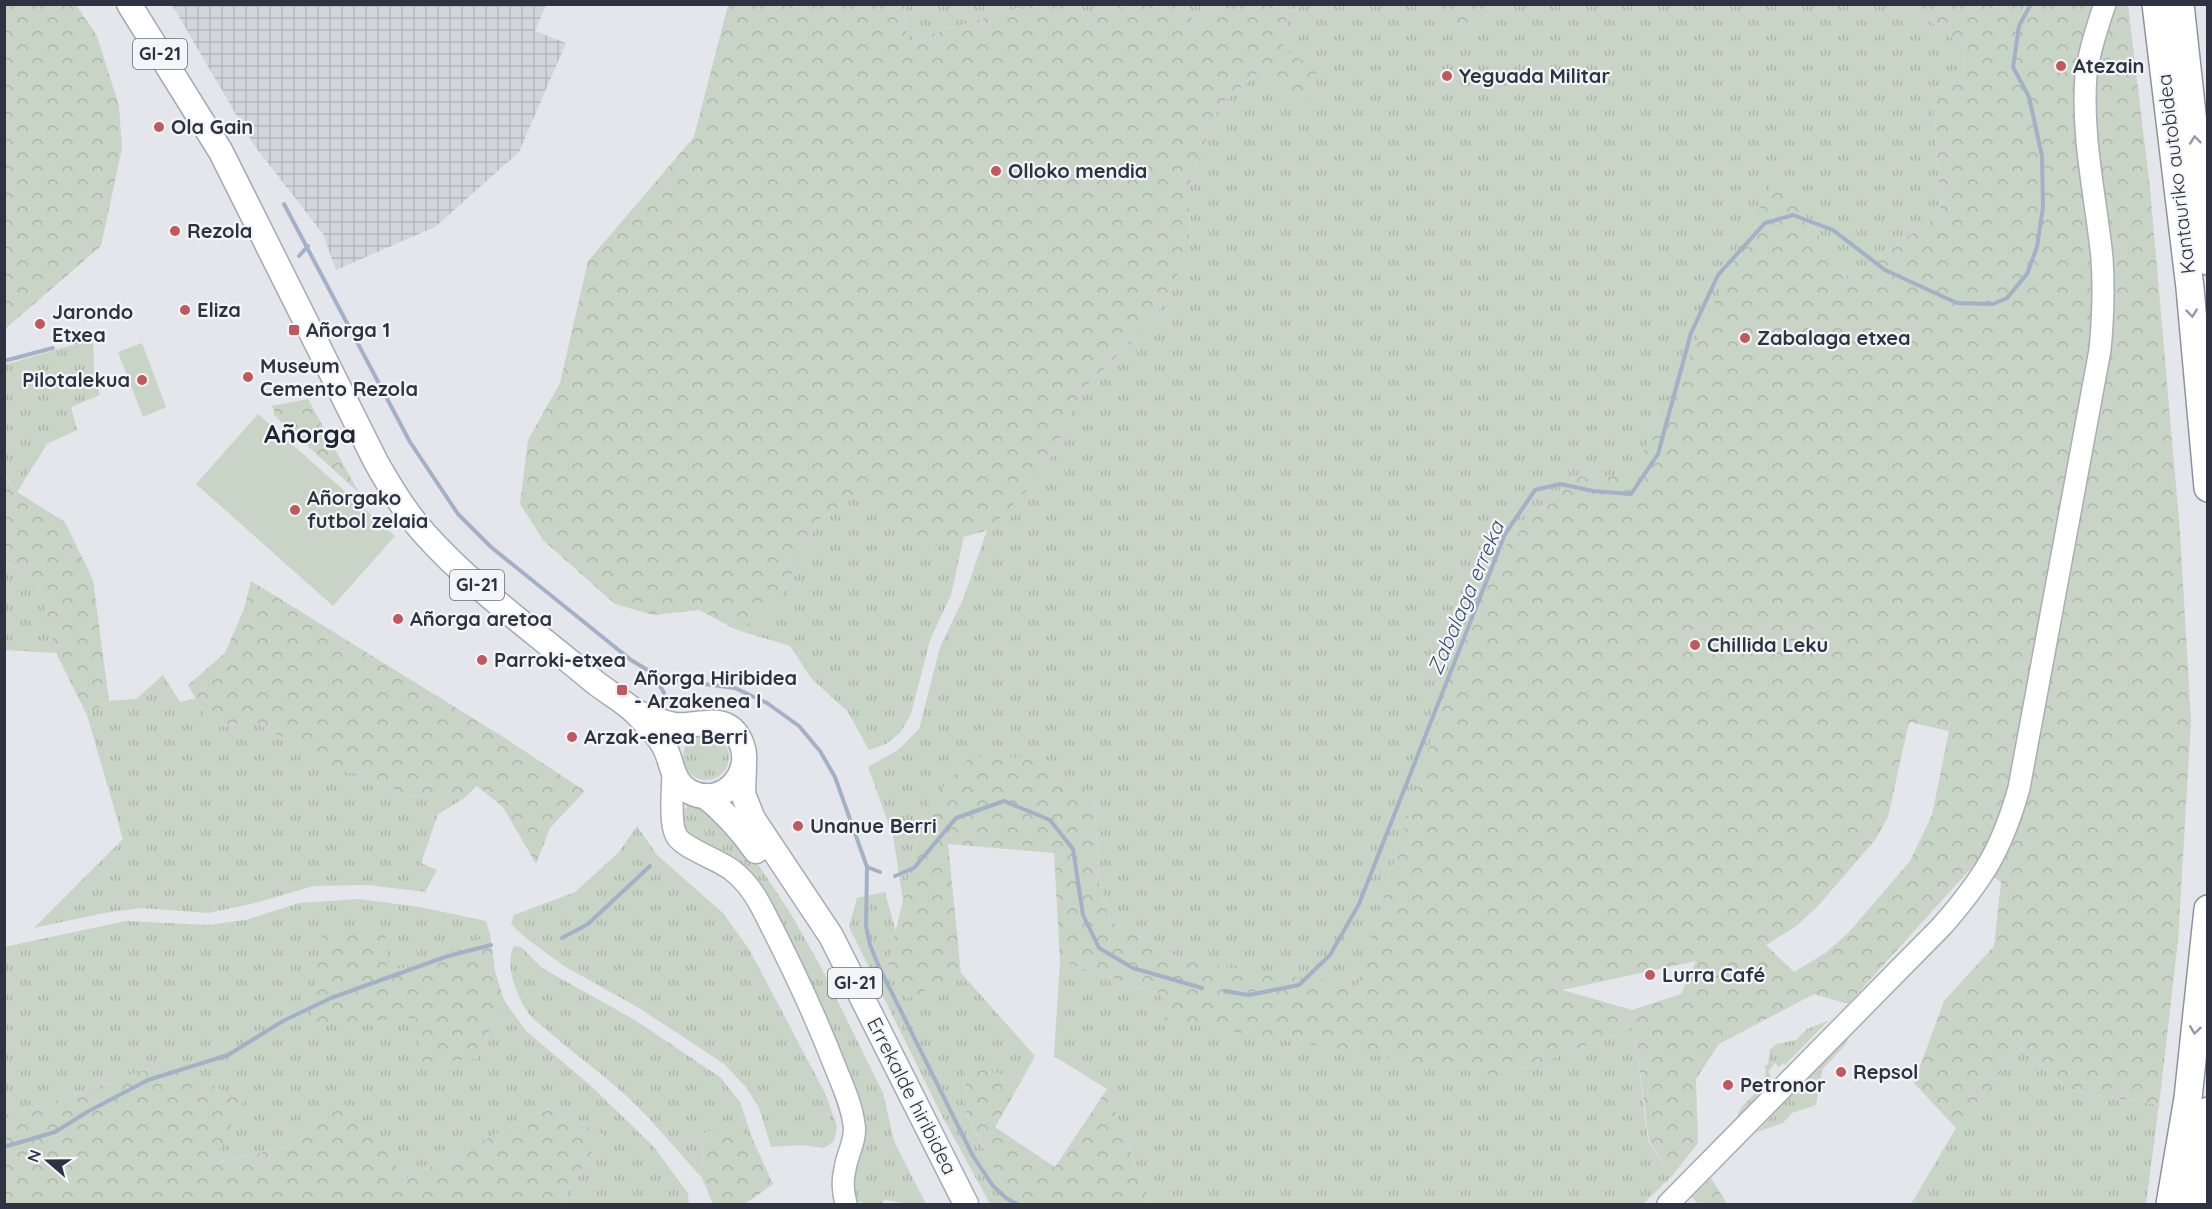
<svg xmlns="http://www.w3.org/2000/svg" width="2212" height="1209" font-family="Quicksand,sans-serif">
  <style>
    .industrial { fill: url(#industrial-grid) }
    .grass { fill: url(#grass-tufts) }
    .forest { fill: url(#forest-crowns); fill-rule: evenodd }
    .garden { fill: #c8d4c6 }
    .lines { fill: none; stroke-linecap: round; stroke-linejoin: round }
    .stream { stroke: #a3b1c7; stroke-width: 4 }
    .secondary-casing { stroke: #a9adb5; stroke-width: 24 }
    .primary-casing { stroke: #a5a9b5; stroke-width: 27 }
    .highway-casing { stroke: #8d92a0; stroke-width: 30 }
    .secondary { stroke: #fff; stroke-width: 21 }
    .primary { stroke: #fff; stroke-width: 24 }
    .highway { stroke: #fff; stroke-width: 27 }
    .rail { stroke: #7f8493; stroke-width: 4; stroke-dasharray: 3 6; stroke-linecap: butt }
    .oneway { stroke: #9699a0 }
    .poi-dot { fill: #c2575c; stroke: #f4f5f8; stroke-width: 2 }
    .labels { text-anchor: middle; stroke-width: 4.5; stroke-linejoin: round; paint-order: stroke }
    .shield { fill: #f4f5f8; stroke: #696d78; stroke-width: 1.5 }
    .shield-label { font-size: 18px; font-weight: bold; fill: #2d3341 }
    .poi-label { font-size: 20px; font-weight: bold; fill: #2d3341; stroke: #f4f5f8; text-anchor: start }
    .street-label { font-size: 20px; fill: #2d3341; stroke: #f4f5f8 }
    .water-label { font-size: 21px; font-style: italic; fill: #3b4e72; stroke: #f4f5f8 }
    .district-label { font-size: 26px; font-weight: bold; fill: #1f2433; stroke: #f4f5f8 }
  </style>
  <defs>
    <pattern id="industrial-grid" width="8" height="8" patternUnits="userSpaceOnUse" patternTransform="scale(1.5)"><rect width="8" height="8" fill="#d2d5dc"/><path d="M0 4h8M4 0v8" fill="none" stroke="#b5b7be"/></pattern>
    <pattern id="grass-tufts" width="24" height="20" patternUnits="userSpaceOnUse" patternTransform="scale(1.5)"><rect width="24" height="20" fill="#c8d4c6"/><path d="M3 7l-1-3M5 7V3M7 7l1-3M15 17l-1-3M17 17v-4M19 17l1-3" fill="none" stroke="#acb6ab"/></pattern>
    <pattern id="forest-crowns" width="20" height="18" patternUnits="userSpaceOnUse" patternTransform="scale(1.5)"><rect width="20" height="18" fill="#c8d4c6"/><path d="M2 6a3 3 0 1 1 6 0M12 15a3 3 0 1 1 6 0" fill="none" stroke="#acb6ab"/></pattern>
  </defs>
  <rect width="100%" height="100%" fill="#e4e6eb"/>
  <polygon class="industrial" points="172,5 546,5 535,31 566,43 519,152 435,227 336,270 323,234 254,145"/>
  <g class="grass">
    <polygon points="905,4 1028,5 908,41"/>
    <polygon points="1077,5 1126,5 1089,21"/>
    <polygon points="1177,5 1234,5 1201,26"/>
    <polygon points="1306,5 1431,5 1466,34 1492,11 1487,5 1898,5 1929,20 1964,47 1963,79 1932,89 1941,213 1847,279 1777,173 1632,476 1574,477 1483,568 1357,987 1185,961 1110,921 1099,883 1094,795 925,807 903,900 893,836 868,767 898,750 919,729 940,647 964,597 987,530 1043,474 1083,389 1153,321 1190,252 1189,185 1220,105 1257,74 1306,105 1283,48 1288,12"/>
    <polygon points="93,339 94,374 100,395 71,407 77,430 47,444 17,492 5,475 4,365"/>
    <polygon points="856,495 921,548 964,536 951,595 930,640 911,714 901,732 886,744 869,750 848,712 812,679 790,646 737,630 775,608 819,519"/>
    <polygon points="4,561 39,584 56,653 5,650"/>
    <polygon points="163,675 180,702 195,699 212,728 254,721 333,767 409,795 463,799 438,814 421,863 437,870 425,892 368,885 314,886 255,903 208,913 141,908 104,913 34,928 123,839 87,715 109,701 136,699"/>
    <circle cx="706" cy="757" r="23"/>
    <polygon points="698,803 748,849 791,914 822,969 883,1093 894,1141 926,1204 909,1204 885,1200 880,1204 863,1204 860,1201 856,1204 849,1191 859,1141 775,918 682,828 681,813 688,805"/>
    <polygon points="637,826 657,855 723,913 749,949 825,1093 837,1126 834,1141 824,1148 801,1145 771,1147 759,1108 745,1086 724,1064 639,1008 564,966 527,939 511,924 514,915 575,892 619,852"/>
    <polygon points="885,892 896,932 888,964 908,998 961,973 1035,1056 1023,1078 965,1068 966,1114 1012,1204 990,1204 942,1116 849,927 857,898"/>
    <polygon points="359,899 420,907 486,921 490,934 435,962 386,971 322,934 416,1018 476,1059 504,1000 526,1031 590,1085 654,1147 688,1193 689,1204 560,1204 603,1135 551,1107 407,1178 337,1095 288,1146 212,1164 166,1063 5,1118 4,947 126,921 208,925 245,920 299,903"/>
    <path d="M514,946l7,1 21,21 93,52 85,57 20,25 12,36 -25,-14 -24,10 -1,44c-28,-31 -56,-66 -88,-93 -22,-19 -46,-36 -67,-55 -7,-6 -16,-12 -20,-19 -11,-17 -23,-47 -13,-65z"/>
    <polygon points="1060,961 1162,994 1504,1077 1634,1027 1648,1141 1672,1176 1643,1204 1151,1204 1107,1089 1054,1056"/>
    <path d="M1828,1021l-43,44 -2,-2 -4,4 -4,-4 -7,9 3,3 -3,9 -31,34c5,-23 33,-24 28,-53h3l2,-16 7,-5 19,-4 11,-11z"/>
    <polygon points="1846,1037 1849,1037 1846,1044 1822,1070 1816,1105 1792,1113 1783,1123 1757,1132"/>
    <polygon points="2021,1048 2071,1091 2159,1105 2146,1204 1911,1204 1956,1128"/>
  </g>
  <g class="forest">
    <polygon points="5,4 76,5 97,36 119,106 122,148 101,246 5,329"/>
    <polygon points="728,5 905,5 908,41 1028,5 1077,5 1089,21 1126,5 1177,5 1201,26 1234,5 1306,5 1288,12 1283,48 1317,71 1306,106 1257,74 1220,105 1189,185 1190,252 1153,321 1083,389 1043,474 988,530 921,549 856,496 819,519 775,608 737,630 699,610 653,615 615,604 543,540 520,504 528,440 560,383 588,261 694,137"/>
    <polygon points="1431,5 1487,5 1492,11 1466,34"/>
    <path d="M1898,5h230l22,183 30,344 11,189 -13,220 -19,164 -88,-14 -50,-43 -65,80 -42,-45 30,-82 50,-55 7,-64 -27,-17 -126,139 -34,-10 -95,50 -23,35 2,64 -26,33 -23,-35 -15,-114 -130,50 -339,-57 -3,-26 -102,-33 -6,-108 -106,-9 13,129 -53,26 -20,-35 37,-157 46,-51 66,2 57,37 5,88 11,38 75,40 172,25 126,-418 91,-91 58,-2 145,-303 70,107 94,-66 -9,-124 31,-10 1,-32 -35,-27zM1909,722l40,9 -17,84 -22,46 -60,70 -23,21 -33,20 -28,-27 29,-18 22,-20 58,-67 13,-23zM1696,961l-15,33 -49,16 -70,-20z"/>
    <polygon points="308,399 359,493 274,415 274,409 271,406"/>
    <polygon points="4,475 17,492 65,522 93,580 109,701 87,715 56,653 39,584 5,561"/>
    <polygon points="251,581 500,735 585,791 550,828 536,864 503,807 477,786 463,799 409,795 333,767 254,721 211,728 188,685 225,653 244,609"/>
    <polygon points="385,928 387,971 435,962 490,934 495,971 504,1000 476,1059 420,1064 416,1018 310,1024 322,934"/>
    <polygon points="166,1063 243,1100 213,1164 288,1146 337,1094 407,1178 551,1107 603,1135 560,1204 5,1204 5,1118"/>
    <polygon points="965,1067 1023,1078 995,1127 1055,1167 1107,1089 1151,1204 1012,1204 966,1113"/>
    <polygon points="727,1124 752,1138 773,1184 745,1204 713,1204 702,1178 703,1134"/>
    <polygon points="1711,1178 1727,1204 1698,1204 1692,1197"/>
  </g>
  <g class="garden">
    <polygon points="142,343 166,407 143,417 118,352"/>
    <polygon points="258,414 395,536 333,606 196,484"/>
  </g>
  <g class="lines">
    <g class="stream">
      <polyline points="284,204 410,442 458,514 491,547 631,660 654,674 674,680 735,688 767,703 799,726 820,751 835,777 867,867 866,926 870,945 879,967 973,1156 993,1186 1006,1198 1017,1204"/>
      <polyline points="299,256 308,246"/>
      <polyline points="75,342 87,339"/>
      <polyline points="4,361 53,348"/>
      <polyline points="654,675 664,693"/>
      <polyline points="867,867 880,872"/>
      <polyline points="895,876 914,868 956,818 1004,801 1050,820 1073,849 1083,915 1099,948 1133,968 1202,988"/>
      <polyline points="562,938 588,924 650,866"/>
      <polyline points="1225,991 1249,995 1299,985 1330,955 1359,904 1505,534 1535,490 1560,484 1593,491 1631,494 1658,454 1691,333 1718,275 1765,223 1793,215 1833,230 1885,270 1957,303 1993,304 2007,298 2027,274 2037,247 2043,207 2042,156 2029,97 2013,67 2019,26 2031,4"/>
      <polyline points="4,1147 55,1132 87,1112 148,1080 228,1055 283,1021 331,998 448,956 491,945"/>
    </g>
    <defs>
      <g id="secondary">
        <path d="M673,771c0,17 -4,50 3,64 6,13 44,25 57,36 12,9 21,22 28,35 27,52 52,104 73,158 8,20 17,39 20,60 3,15 -7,30 -9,45 -3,12 -2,24 1,35"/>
        <path d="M1668,1204l274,-278c41,-47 60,-77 77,-138l81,-438c3,-31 4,-61 2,-92 -6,-60 -21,-122 -16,-183 3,-24 11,-48 19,-71"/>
      </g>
      <g id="primary">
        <path d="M129,4l92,148 155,310c14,25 29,50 48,71 48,54 112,100 167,146 15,13 34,22 47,36 9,9 20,19 26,31 9,16 7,36 26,46 31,16 63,-16 52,-47 -13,-36 -43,-17 -67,-20 -13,-2 -26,-8 -39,-13"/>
        <polyline points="744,767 743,794 753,819 831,936 966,1204"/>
        <path d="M705,796c20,16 36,34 51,55"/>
      </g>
      <g id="highway">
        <polyline points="2156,4 2190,288 2208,488"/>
        <polyline points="2180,4 2208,261"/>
        <polyline points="2170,1204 2188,1098 2208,909"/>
        <polyline points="2193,1204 2208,1111"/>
      </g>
    </defs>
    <use href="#secondary" class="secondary-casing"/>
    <use href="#primary" class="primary-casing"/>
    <use href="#highway" class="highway-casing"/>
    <use href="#secondary" class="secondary"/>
    <use href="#primary" class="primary"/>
    <use href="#highway" class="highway"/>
    <polyline class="rail" points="881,1204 882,1204"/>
  </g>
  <defs><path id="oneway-chevron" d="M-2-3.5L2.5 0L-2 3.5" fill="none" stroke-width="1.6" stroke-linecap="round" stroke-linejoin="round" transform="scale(1.5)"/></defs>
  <g class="oneway">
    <use href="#oneway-chevron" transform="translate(2195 140) rotate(-96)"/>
    <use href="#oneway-chevron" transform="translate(2192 313) rotate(84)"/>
    <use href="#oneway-chevron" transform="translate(2195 1030) rotate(97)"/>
  </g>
  <g class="poi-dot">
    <circle cx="2061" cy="66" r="6"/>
    <circle cx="1447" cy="76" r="6"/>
    <circle cx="159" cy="127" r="6"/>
    <circle cx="996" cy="171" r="6"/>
    <circle cx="175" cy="231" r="6"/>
    <circle cx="185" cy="310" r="6"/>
    <circle cx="40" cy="324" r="6"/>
    <rect x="288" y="324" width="12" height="12" rx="3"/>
    <circle cx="1745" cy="338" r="6"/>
    <circle cx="248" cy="377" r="6"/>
    <circle cx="142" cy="380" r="6"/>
    <circle cx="295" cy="510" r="6"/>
    <circle cx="398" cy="619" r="6"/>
    <circle cx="1695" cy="645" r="6"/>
    <circle cx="482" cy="660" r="6"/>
    <rect x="616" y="684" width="12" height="12" rx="3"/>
    <circle cx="572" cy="737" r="6"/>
    <circle cx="798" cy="826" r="6"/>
    <circle cx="1650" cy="975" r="6"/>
    <circle cx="1841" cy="1072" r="6"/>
    <circle cx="1728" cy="1085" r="6"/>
  </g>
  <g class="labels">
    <g class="shield">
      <rect x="133" y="39" width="54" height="30" rx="4.5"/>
      <rect x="450" y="570" width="54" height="30" rx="4.5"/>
      <rect x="828" y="968" width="54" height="30" rx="4.5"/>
    </g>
    <g class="shield-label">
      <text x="160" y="60">GI-21</text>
      <text x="477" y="591">GI-21</text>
      <text x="855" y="989">GI-21</text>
    </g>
    <g class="poi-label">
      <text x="2073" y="73">Atezain</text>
      <text x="1459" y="83">Yeguada Militar</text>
      <text x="171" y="134">Ola Gain</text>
      <text x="1008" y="178">Olloko mendia</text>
      <text x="187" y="238">Rezola</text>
      <text x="197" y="317">Eliza</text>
      <text x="52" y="319">Jarondo<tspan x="52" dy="23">Etxea</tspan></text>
      <text x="306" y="337">Añorga 1</text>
      <text x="1757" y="345">Zabalaga etxea</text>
      <text x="260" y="373">Museum<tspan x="260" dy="23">Cemento Rezola</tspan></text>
      <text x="130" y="387" text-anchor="end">Pilotalekua</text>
      <text x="307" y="505">Añorgako<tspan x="307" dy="23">futbol zelaia</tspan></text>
      <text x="410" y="626">Añorga aretoa</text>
      <text x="1707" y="652">Chillida Leku</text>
      <text x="494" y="667">Parroki-etxea</text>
      <text x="634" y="685">Añorga Hiribidea<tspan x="634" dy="23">- Arzakenea I</tspan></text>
      <text x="584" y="744">Arzak-enea Berri</text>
      <text x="810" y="833">Unanue Berri</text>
      <text x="1662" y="982">Lurra Café</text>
      <text x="1853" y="1079">Repsol</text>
      <text x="1740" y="1092">Petronor</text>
    </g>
    <g class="street-label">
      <text transform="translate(2176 174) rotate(-97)" y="7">Kantauriko autobidea</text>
      <text transform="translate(912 1096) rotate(63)" y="7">Errekalde hiribidea</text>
    </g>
    <g class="water-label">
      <text transform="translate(1466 598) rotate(-67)" y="7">Zabalaga erreka</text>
    </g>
    <g class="district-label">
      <text x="310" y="443">Añorga</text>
    </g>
  </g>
  <rect width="2212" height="1209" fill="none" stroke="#2d3341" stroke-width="12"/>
  <g transform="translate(48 1161) rotate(290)" stroke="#f4f5f8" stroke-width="4.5" paint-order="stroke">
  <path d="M0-4.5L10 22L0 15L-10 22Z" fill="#2d3341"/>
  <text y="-9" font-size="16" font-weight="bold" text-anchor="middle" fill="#2d3341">N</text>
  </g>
</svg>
